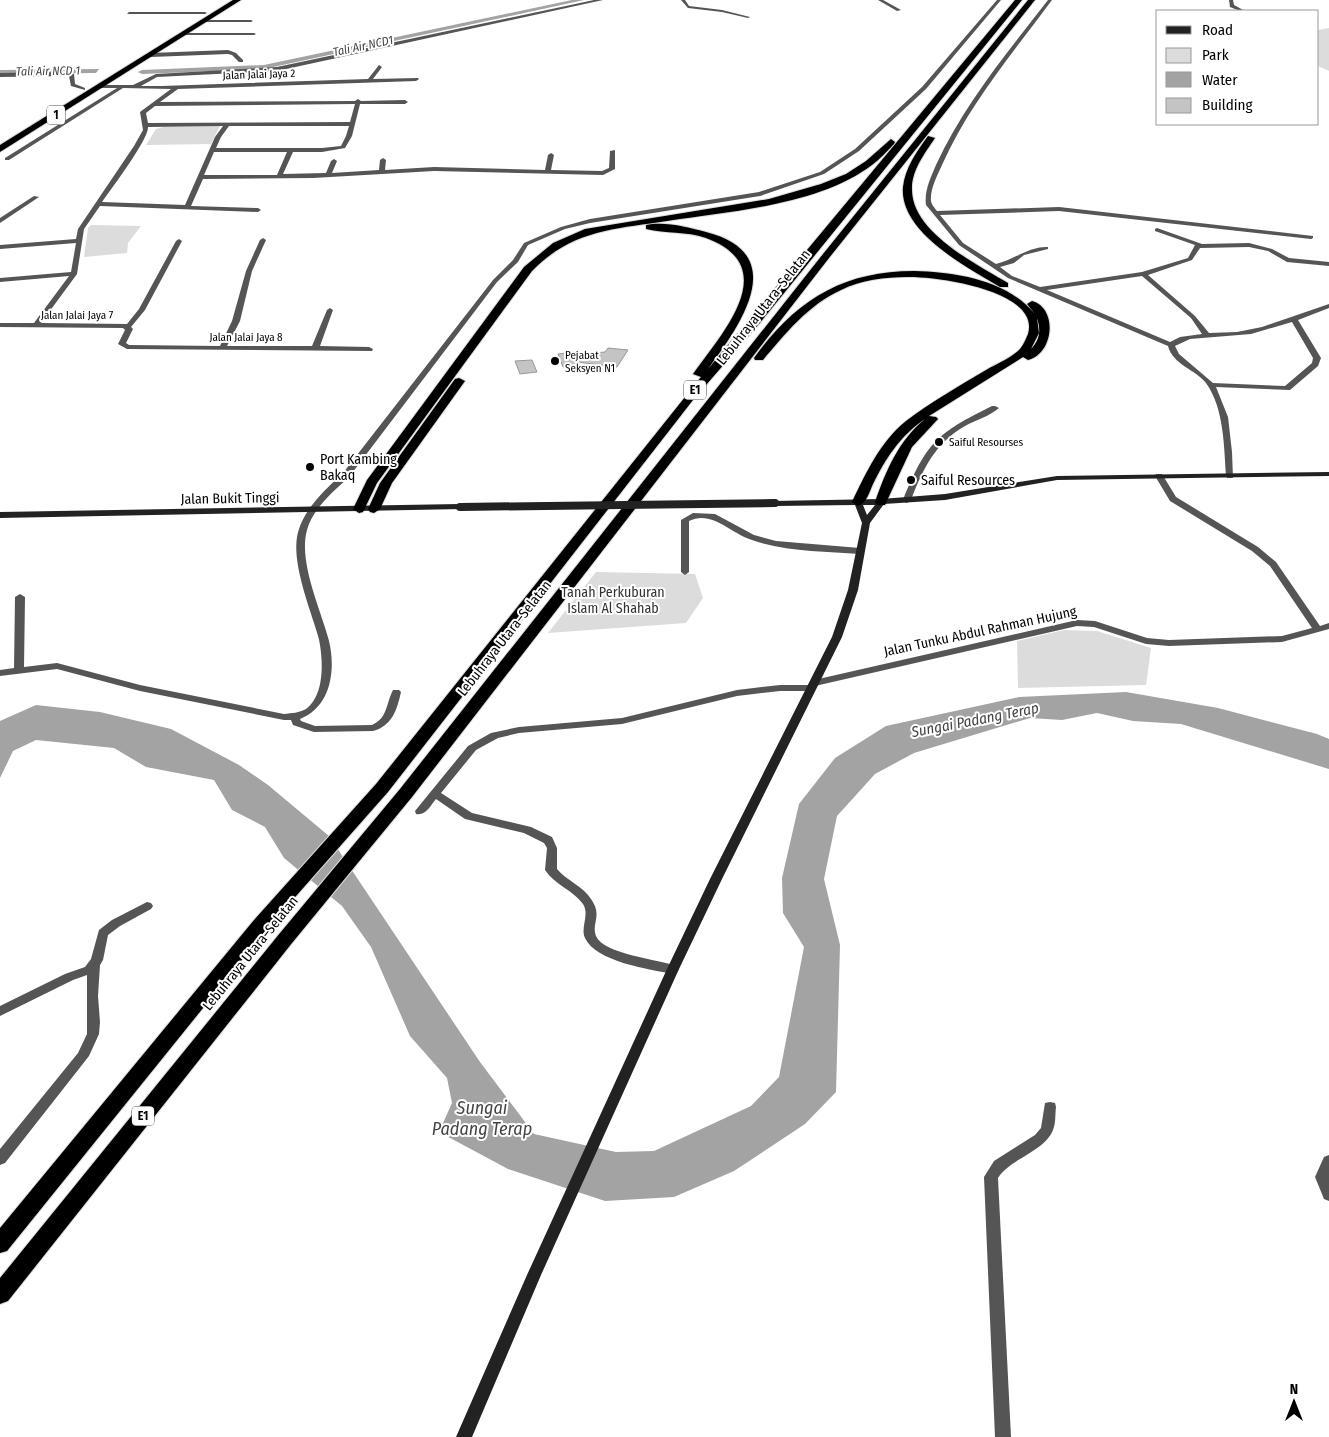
<svg xmlns="http://www.w3.org/2000/svg" width="1329" height="1437" font-family="'Fira Sans Condensed',sans-serif">
  <style>
    .green { fill: #dcdcdc }
    .water { fill: #a3a3a3 }
    .lines { fill: none; stroke-linecap: round; stroke-linejoin: round }
    .canal { fill: #a3a3a3; fill-rule: evenodd }
    .building { fill: #c4c4c4; stroke: #999 }
    .highway-casing { stroke: #dbdbdb; stroke-width: 2 }
    .street { fill: #555; fill-rule: evenodd }
    .secondary { fill: #222; fill-rule: evenodd }
    .highway { fill: #000; fill-rule: evenodd }
    .secondary-bridge { stroke: #222; stroke-width: 8 }
    .poi-dot { fill: #000; stroke: #fff; stroke-width: 2 }
    .labels { text-anchor: middle; stroke-width: 4; stroke-linejoin: round; paint-order: stroke }
    .far-street-label { font-size: 11px; fill: #000; stroke: #fff }
    .far-poi-label { font-size: 11px; fill: #000; stroke: #fff; text-anchor: start }
    .far-water-label { font-size: 12px; font-style: italic; fill: #444; stroke: #fff }
    .shield { fill: #fff; stroke: #4c4c4c; stroke-width: 1 }
    .shield-label { font-size: 12px; font-weight: bold; fill: #000 }
    .street-label { font-size: 14px; fill: #000; stroke: #fff }
    .poi-label { font-size: 14px; fill: #000; stroke: #fff; text-anchor: start }
    .park-label { font-size: 14px; fill: #333; stroke: #fff }
    .water-label { font-size: 15px; font-style: italic; fill: #444; stroke: #fff }
    .near-water-label { font-size: 18px; font-style: italic; fill: #444; stroke: #fff }
  </style>
  <rect width="100%" height="100%" fill="#fff"/>
  <g class="green">
    <polygon points="1329,28 1329,71 1318,66 1318,30"/>
    <polygon points="220,126 211,144 146,145 156,129 163,127"/>
    <polygon points="91,225 141,226 128,243 127,253 84,257 88,228"/>
    <polygon points="596,572 695,574 703,598 686,623 548,633"/>
    <polygon points="1064,630 1097,631 1151,648 1146,685 1018,688 1017,641"/>
  </g>
  <polygon class="water" points="1126,692 1218,708 1317,734 1329,739 1329,769 1181,724 1133,721 1097,713 1062,720 1030,718 914,753 875,774 837,816 824,879 840,945 836,1092 805,1124 734,1171 674,1197 605,1201 508,1169 439,1132 452,1103 447,1078 410,1036 371,947 342,906 284,858 265,827 232,810 214,780 146,767 114,748 36,740 13,751 0,778 0,721 36,705 100,712 171,729 239,765 268,785 329,836 480,1062 534,1134 616,1152 654,1151 751,1106 779,1077 804,947 783,913 782,878 799,804 835,758 886,726 1019,697"/>
  <g class="lines">
    <g class="canal">
      <polygon points="572,0 584,0 264,69 142,74 138,72 142,70 264,65"/>
      <polygon points="99,69 96,73 0,74 0,70"/>
    </g>
  </g>
  <g class="building">
    <polygon points="608,348 628,350 617,367 577,362 578,366 563,367 559,357 558,354 573,352 574,355 605,352"/>
    <polygon points="532,360 537,372 520,374 515,361"/>
  </g>
  <g class="lines">
    <defs>
      <g id="highway">
        <polygon points="233,0 241,0 0,152 0,145"/>
        <path d="M1015,0h7l-263,324 -66,76 -305,392 -122,138 -259,321 -7,2v-25l254,-308 122,-136 325,-407 -8,-3c29,-41 91,-107 13,-136 -20,-7 -40,-4 -60,-9v-4c18,-4 42,2 60,7 86,22 34,93 2,137z"/>
        <polygon points="1028,0 1035,0 829,258 412,797 292,943 8,1301 0,1304 0,1278 280,933 400,789 823,254"/>
        <path d="M928,136l7,2c-10,15 -24,33 -23,52 0,42 64,74 96,93v4h-8c-32,-19 -101,-55 -97,-100 2,-19 14,-36 25,-51z"/>
        <path d="M891,139l4,3 -1,2c-7,7 -14,15 -22,21 -53,40 -140,46 -205,56 -53,8 -95,9 -135,50l-155,212 -14,29 -4,1 -6,-4 14,-29 157,-213 29,-24 32,-14 184,-30 52,-15 25,-10 20,-13z"/>
        <path d="M914,271c42,1 93,9 121,43l-8,-10 5,-3c26,7 22,53 -4,59l-5,-3 -94,59 7,1 2,2 -26,28 -27,58h-8l-2,-3c11,-31 23,-61 50,-83 -25,17 -39,39 -52,65 -3,7 -7,20 -15,22l-6,-4c14,-29 28,-60 54,-81 25,-19 53,-35 80,-51 10,-6 23,-11 32,-19 4,-3 8,-12 10,-17 13,-44 -94,-58 -121,-57 -22,0 -46,3 -66,13 -33,15 -56,44 -78,70h-8l-1,-2c41,-57 88,-87 160,-87zM1037,318c4,12 3,22 -6,31l8,-16z"/>
        <polygon points="459,378 465,381 392,483 380,509 374,513 370,512 368,509 380,483 455,379"/>
      </g>
    </defs>
    <use href="#highway" class="highway-casing"/>
    <g class="street">
      <path d="M594,0h9l-326,71 -120,6 -16,9h21l206,-7 11,-14 3,2 -9,12 45,-1 1,1 -3,2 -238,8 -18,13 195,-1 3,-2 3,2 44,-1 3,2 -3,2h-45l-8,32 -7,12 -23,4h-29l-10,22 43,-1 5,-12 3,-2 3,2 -5,12 47,-3 1,-10 3,-2 3,2 -1,10 49,-3 111,3 3,-15 3,-2 3,2 -3,15 51,1 7,-3 1,-17 5,-1v19l-12,6 -169,-4 -121,7 -110,1 -12,27 67,2 3,2 -3,2 -158,-6 -16,23 -7,45 -36,49 86,1 12,-15 37,-68 3,-2 3,2 -37,69 -14,17 2,2 -7,14 3,2 91,1 12,-25 14,-50 14,-31 3,-2 3,2 -14,31 -12,50 -13,25h85l15,-36 3,-2 3,2 -13,36 49,1 4,2 -1,2 -245,-2 -9,-5 7,-14 -2,-2 -123,-1v-4h34l35,-47 -69,6v-4l71,-6 5,-29 -76,6v-4l76,-6 2,-10 56,-83 9,-16 -3,-18 31,-23 -48,-1 -114,72h-4v-2l112,-70h-15l-2,-1v-2h33l23,-11 121,-7zM355,104l-5,18 -202,1 -2,-10 9,-7zM223,126l-8,11 -30,68 -83,-3c9,-13 47,-63 46,-75zM229,126h120l-3,10 -5,10 -19,2h-106l5,-11zM214,152h73l-10,23h-73z"/>
      <polygon points="681,0 685,0 689,6 722,10 750,17 748,18 722,12 688,8"/>
      <polygon points="878,0 883,0 901,10 897,11"/>
      <path d="M997,0h4l-75,89 -67,62 -35,23 -64,22 -170,27 -25,6 -37,16 -10,17 -21,20 -148,195c-16,15 -36,31 -42,53 -9,32 14,80 22,111 7,29 2,66 -29,78l1,2 14,5 57,-1c16,-7 14,-22 21,-35h6l2,2c-4,18 -9,34 -28,39l-59,1 -21,-7 -2,-5h-7l-144,-29 -83,-22 -57,7v-6l14,-2 1,-71 5,-3 5,3 -1,70 33,-4 83,22 144,29c8,-1 15,-1 22,-5 18,-13 17,-45 14,-64 -1,-8 -4,-15 -6,-22 -8,-25 -21,-61 -17,-86 5,-27 27,-46 46,-64l150,-193 20,-20 11,-17 37,-16 29,-8 169,-27 61,-20 35,-23 67,-62z"/>
      <path d="M1048,0h4c-40,54 -83,104 -110,165 -5,11 -12,24 -11,36 1,5 4,7 6,10l122,-4 254,29v2l-2,1 -252,-28 -119,4 23,28 33,21c18,-4 33,-18 52,-17v2l-24,6 -10,8 -14,4 12,9 28,11 102,-15 46,-14 7,-13 -40,-14v-2l2,-1 45,16 47,-1 23,6 17,9 40,4v4l-42,-4 -19,-11 -19,-4 -49,1 -8,12 -44,15 47,41 14,17 28,-1 25,-5 67,-23v4l-31,12 23,38 -3,8 -28,24 -74,-3 12,30 4,35 1,26h-6l-1,-2c-2,-30 -2,-68 -20,-93 -11,-14 -33,-18 -38,-37l-160,-68 -49,-33 -33,-40c-2,-14 5,-28 10,-40 28,-61 71,-112 112,-165zM1142,276l49,42 11,16 -22,3 -10,5 -123,-52zM1292,322l21,36 -1,5 -27,23 -72,-3 -34,-29 -4,-8 15,-7 61,-5z"/>
      <polygon points="1229,0 1233,0 1234,5 1245,11 1240,11 1230,7"/>
      <polygon points="129,12 205,12 207,13 205,14 127,14"/>
      <polygon points="203,20 251,20 253,21 251,22 201,22"/>
      <polygon points="184,33 254,33 256,34 254,35 182,35"/>
      <polygon points="228,50 236,53 243,60 243,62 239,62 232,55 228,54 151,57 148,55 151,53"/>
      <polygon points="71,72 74,74 75,84 85,88 85,90 71,86 69,76 0,77 0,73"/>
      <polygon points="34,196 39,197 0,223 0,218"/>
      <path d="M992,406h3l4,2c-9,8 -23,12 -34,18 -30,17 -42,43 -54,74l-4,3 -3,-1 -1,-2c23,-57 34,-67 89,-94z"/>
      <path d="M1156,474h6l14,23 82,50 18,15 44,64 9,-3v6l-47,13 -113,4 -23,-2 -52,-17 -17,-1 -262,60 1,2 -2,2 -3,1h-31l-43,5 -115,28 -103,9 -21,5 -22,12 -35,43 31,20 59,14 21,10 5,11v21c10,12 26,17 34,30 12,17 0,24 5,37 7,18 64,24 81,30l2,3 -2,3 -4,2c-24,-5 -77,-12 -88,-36 -5,-11 5,-23 -2,-34 -10,-14 -28,-19 -38,-34l2,-22 -3,-5 -20,-10 -59,-14 -29,-20c-6,7 -10,17 -20,15l-1,-3 53,-65 23,-13 28,-6 103,-9 115,-28 43,-5h30l-1,-2 2,-2 3,-1 263,-60 18,1 52,17 22,2 113,-4 30,-8 -42,-62 -18,-15 -82,-50 -15,-25z"/>
      <path d="M693,513l22,1 39,21 22,6 84,7 4,3 -4,3c-36,-3 -76,-2 -111,-15 -19,-7 -38,-29 -60,-18v51l-4,3 -4,-3v-52z"/>
      <polygon points="147,902 151,903 153,906 151,909 120,926 108,935 103,960 100,965 98,996 100,1022 99,1034 89,1056 5,1163 0,1165 0,1149 78,1053 87,1034 87,975 73,980 0,1016 0,1006 65,974 85,967 91,959 99,930 112,920"/>
      <path d="M1050,1102l5,1 1,4c-1,7 0,16 -3,23 -9,22 -42,28 -55,48l13,259h-16l-11,-260 10,-16 41,-26 6,-7 4,-25z"/>
      <polygon points="1329,1155 1329,1201 1324,1199 1315,1177 1324,1157"/>
    </g>
    <g class="secondary">
      <path d="M1329,472v4l-272,4 -112,20 -61,4 -14,19 -12,67 -16,47 -120,242 -43,90 -138,306 -69,162h-16l71,-162 140,-306 43,-90 122,-242 16,-47 14,-67 -7,-18 -80,1 -3,-1v-4l109,-2 64,-5 112,-18zM863,505h12l-8,10z"/>
      <polygon points="460,504 463,505 463,509 0,518 0,512"/>
    </g>
    <use href="#highway" class="highway"/>
    <polyline class="secondary-bridge" points="460,507 775,503"/>
  </g>
  <g class="poi-dot">
    <circle cx="555" cy="361" r="5"/>
    <circle cx="939" cy="442" r="5"/>
    <circle cx="310" cy="467" r="5"/>
    <circle cx="911" cy="480" r="5"/>
  </g>
  <g class="labels">
    <g class="far-street-label">
      <text transform="translate(259 74) rotate(-2)" y="4">Jalan Jalai Jaya 2</text>
      <text x="77" y="319">Jalan Jalai Jaya 7</text>
      <text x="246" y="341">Jalan Jalai Jaya 8</text>
    </g>
    <g class="far-poi-label">
      <text x="565" y="359">Pejabat<tspan x="565" dy="13">Seksyen N1</tspan></text>
      <text x="949" y="446">Saiful Resourses</text>
    </g>
    <g class="far-water-label">
      <text transform="translate(363 46) rotate(-12)" y="4">Tali Air NCD1</text>
      <text transform="translate(48 71) rotate(-1)" y="4">Tali Air NCD 1</text>
    </g>
    <g class="shield">
      <rect x="47" y="105.5" width="18" height="19" rx="4"/>
      <rect x="684" y="380.5" width="22" height="19" rx="4"/>
      <rect x="132" y="1106.5" width="22" height="19" rx="4"/>
    </g>
    <g class="shield-label">
      <text x="56" y="119">1</text>
      <text x="695" y="394">E1</text>
      <text x="143" y="1120">E1</text>
    </g>
    <g class="street-label">
      <text transform="translate(763 307) rotate(-52)" y="5">Lebuhraya Utara–Selatan</text>
      <text transform="translate(230 498) rotate(-1)" y="5">Jalan Bukit Tinggi</text>
      <text transform="translate(980 631) rotate(-12)" y="5">Jalan Tunku Abdul Rahman Hujung</text>
      <text transform="translate(504 638) rotate(-52)" y="5">Lebuhraya Utara–Selatan</text>
      <text transform="translate(250 953) rotate(-51)" y="5">Lebuhraya Utara–Selatan</text>
    </g>
    <g class="poi-label">
      <text x="320" y="464">Port Kambing<tspan x="320" dy="16">Bakaq</tspan></text>
      <text x="921" y="485">Saiful Resources</text>
    </g>
    <g class="park-label">
      <text x="613" y="597">Tanah Perkuburan<tspan x="613" dy="16">Islam Al Shahab</tspan></text>
    </g>
    <g class="water-label">
      <text transform="translate(975 720) rotate(-11)" y="5">Sungai Padang Terap</text>
    </g>
    <g class="near-water-label">
      <text x="482" y="1114">Sungai<tspan x="482" dy="21">Padang Terap</tspan></text>
    </g>
  </g>
  <rect x="1156" y="10" width="162" height="115" fill="#ffffff" stroke="#999999"/>
  <rect x="1166" y="26" width="25" height="8" fill="#222222" stroke="#999999"/>
  <text x="1202" y="35" font-size="15" fill="#000000">Road</text>
  <rect x="1166" y="48" width="25" height="15" fill="#dcdcdc" stroke="#999999"/>
  <text x="1202" y="60" font-size="15" fill="#000000">Park</text>
  <rect x="1166" y="72" width="25" height="15" fill="#a3a3a3" stroke="#999999"/>
  <text x="1202" y="85" font-size="15" fill="#000000">Water</text>
  <rect x="1166" y="98" width="25" height="15" fill="#c4c4c4" stroke="#999999"/>
  <text x="1202" y="110" font-size="15" fill="#000000">Building</text>
  <g transform="translate(1294 1402)" stroke="#ffffff" stroke-width="4" paint-order="stroke">
  <path d="M0-4L9 19L0 12L-9 19Z" fill="#000000"/>
  <text y="-8" font-size="14" font-weight="bold" text-anchor="middle" fill="#000000">N</text>
  </g>
</svg>
